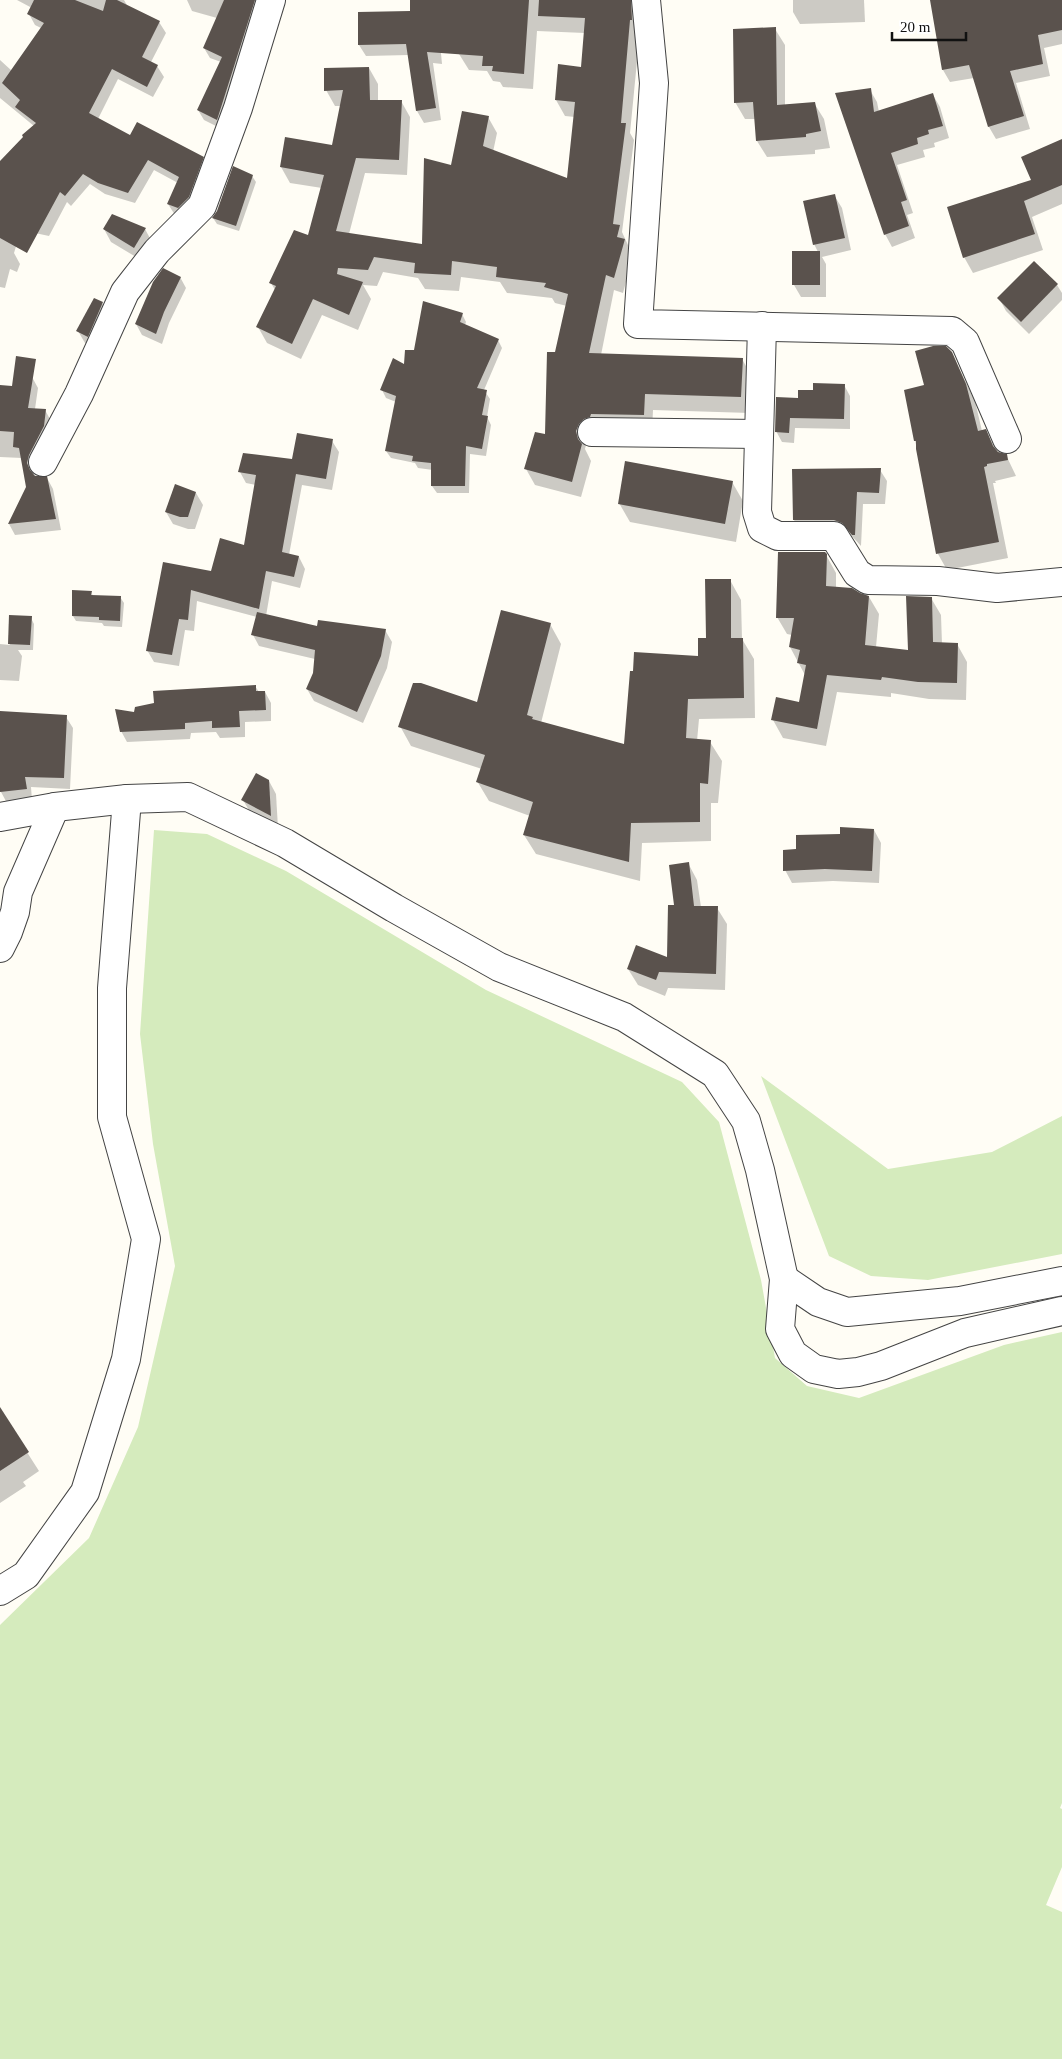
<svg xmlns="http://www.w3.org/2000/svg" width="1062" height="2059" font-family="'Times New Roman',serif">
  <style>
    .green { fill: #d5ebbd }
    .shadow { fill: #0003 }
    .building { fill: #5a524d }
    .lines { fill: none; stroke-linecap: round; stroke-linejoin: round }
    .minor-casing { stroke: #444; stroke-width: 30 }
    .minor { stroke: #fff; stroke-width: 28 }
  </style>
  <rect width="100%" height="100%" fill="#fffdf5"/>
  <g class="green">
    <polygon points="154,830 207,834 286,871 486,990 682,1082 719,1122 761,1280 775,1358 807,1386 859,1398 1004,1345 1062,1332 1062,1803 1060,1808 1062,1809 1062,1867 1046,1905 1062,1912 1062,2059 0,2059 0,1625 89,1538 138,1427 175,1266 153,1144 140,1034"/>
    <polygon points="761,1076 888,1169 992,1152 1062,1116 1062,1254 928,1280 871,1276 829,1256"/>
  </g>
  <g class="shadow">
    <polygon points="17,0 124,0 128,7 159,22 166,33 151,62 157,66 164,77 153,97 118,79 98,119 130,136 203,157 209,169 194,209 175,215 168,204 178,183 154,170 135,203 105,194 90,184 71,206 67,202 49,236 21,230 14,253 20,264 17,272 10,269 5,288 0,287 0,163 34,126 0,98 0,60 12,71 41,28 35,25 29,14 32,8"/>
    <polygon points="187,0 257,0 222,129 204,120 198,110 221,62 210,58 204,48 217,18 192,11"/>
    <polygon points="411,0 436,0 442,64 433,63 441,120 424,123 417,111 409,55 366,56 359,45 411,12"/>
    <polygon points="461,0 643,0 630,133 634,140 622,232 633,256 623,293 614,290 601,355 742,359 751,375 750,413 653,410 652,431 587,440 585,449 591,461 581,497 535,485 526,469 546,436 556,354 567,306 555,303 552,298 507,293 500,282 461,277 459,291 425,289 418,278 383,272 377,286 363,285 371,299 358,330 322,315 301,359 267,343 258,327 275,290 271,283 309,237 322,188 290,183 281,167 333,147 341,106 335,106 326,90 369,68 378,84 378,102 401,101 410,117 407,175 365,173 349,234 423,245 452,166 488,117 497,133 493,152 568,180 575,117 565,116 556,100 559,66 582,68 585,33 537,31 533,89 503,87 500,82 493,81 487,71 469,70 459,54"/>
    <polygon points="793,0 864,0 865,22 800,24 793,12"/>
    <polygon points="931,0 1062,0 1062,44 1044,48 1050,76 1016,83 1030,129 996,139 989,127 974,78 950,82 943,70"/>
    <polygon points="775,29 785,45 785,105 814,103 824,119 830,148 815,150 815,154 767,157 757,141 756,119 745,119 735,102"/>
    <polygon points="870,90 877,102 879,112 933,95 940,107 949,138 934,143 935,147 923,150 925,157 897,165 913,213 907,215 915,238 892,247 885,234"/>
    <polygon points="1062,140 1062,204 1032,217 1043,250 973,273 964,257 1032,180"/>
    <polygon points="252,176 256,182 239,231 217,224 213,218"/>
    <polygon points="834,195 842,208 851,250 822,257 826,264 826,297 801,297 794,285 818,252 814,244"/>
    <polygon points="104,229 145,229 152,242 141,260 111,242"/>
    <polygon points="1034,263 1057,285 1062,293 1062,300 1029,334 1006,311 999,298"/>
    <polygon points="180,277 186,288 169,323 162,344 142,335 136,324"/>
    <polygon points="102,303 110,316 95,348 85,343 78,331"/>
    <polygon points="462,314 466,322 465,325 498,340 502,348 484,390 490,399 487,417 491,425 486,456 470,454 469,493 437,493 432,486 433,470 418,468 415,463 391,458 386,451 396,402 386,398 382,390 406,366 415,352"/>
    <polygon points="951,352 975,401 982,431 985,430 998,453 1006,455 1016,476 995,481 996,483 993,483 1008,558 947,570 938,554 915,440 926,386"/>
    <polygon points="32,377 38,388 35,409 45,410 51,421 33,475 47,478 53,489 61,530 15,535 9,524 27,487 22,458 0,457 0,386 13,387"/>
    <polygon points="844,385 850,396 850,429 795,428 794,443 782,442 776,431 799,399 814,391"/>
    <polygon points="332,441 339,452 332,490 302,485 289,555 299,557 305,569 300,588 272,581 266,616 318,628 385,630 392,642 387,668 363,723 314,701 307,689 314,673 315,659 259,646 253,635 257,617 197,601 194,631 185,630 179,666 154,662 147,650 164,563 212,573 245,546 256,485 246,483 240,472 293,461"/>
    <polygon points="793,470 880,470 887,481 885,504 863,504 861,546 850,534 842,532 801,532 794,520"/>
    <polygon points="732,482 743,501 736,542 630,522 619,503"/>
    <polygon points="196,493 203,505 195,529 188,529 173,524 166,512"/>
    <polygon points="825,553 836,573 836,588 869,597 879,614 876,647 909,651 931,598 941,615 942,644 957,644 967,662 966,700 929,699 891,693 891,697 837,692 826,746 783,738 773,720 800,703 805,675 790,647 792,635 787,634 777,617"/>
    <polygon points="730,580 741,600 742,639 754,659 755,718 699,719 697,741 710,742 722,761 718,803 711,803 711,841 642,843 640,881 536,854 524,835 530,816 489,801 477,781 482,769 411,746 400,726 478,703 550,624 561,644 541,723 625,746 699,657"/>
    <polygon points="91,592 93,596 120,597 124,603 122,627 104,626 102,623 76,621 73,616"/>
    <polygon points="31,618 34,624 33,650 18,650 22,656 19,681 0,680 0,644 10,645 9,643"/>
    <polygon points="255,686 259,692 265,692 271,703 271,721 245,722 245,737 220,738 216,732 191,733 190,739 127,742 121,731 135,713"/>
    <polygon points="66,717 73,728 70,789 31,787 32,800 7,803 1,792 0,786 0,721"/>
    <polygon points="269,781 276,794 278,828 250,812 243,800"/>
    <polygon points="874,830 881,843 879,883 833,881 792,883 785,870 798,851 841,835"/>
    <polygon points="688,863 697,880 701,907 717,908 727,924 725,990 668,988 665,996 638,985 628,969 668,959 676,907"/>
    <polygon points="0,1410 39,1471 23,1482 26,1486 0,1503"/>
  </g>
  <g class="building">
    <polygon points="34,0 75,0 103,11 106,0 117,0 160,21 142,57 158,65 147,87 112,69 89,113 130,135 137,122 204,157 189,197 178,208 167,204 179,177 148,160 128,193 98,183 83,174 65,196 60,192 27,253 0,238 0,161 23,137 22,135 36,123 15,107 20,100 2,83 44,23 27,14"/>
    <polygon points="224,0 255,0 217,120 197,110 222,57 203,48"/>
    <polygon points="410,0 529,0 524,74 492,71 493,66 482,66 483,56 427,52 436,108 416,111 406,44 358,45 358,12 410,11"/>
    <polygon points="539,0 631,0 632,20 630,20 621,123 626,123 613,224 620,225 617,237 625,239 614,278 606,275 589,353 743,358 741,397 645,394 644,415 591,414 590,417 584,419 579,424 576,431 578,439 582,444 572,482 524,469 535,432 545,434 547,352 555,352 568,294 544,287 546,283 496,277 497,267 452,261 451,275 414,273 415,263 374,257 368,270 338,268 337,274 363,282 349,315 313,299 292,344 256,327 276,286 269,283 294,230 308,235 324,175 280,167 285,137 332,145 343,90 324,91 324,68 369,67 370,100 402,100 399,160 356,158 336,231 422,244 424,158 451,165 462,111 489,116 483,146 567,178 575,102 555,100 558,64 581,67 585,18 538,16"/>
    <polygon points="930,0 1062,0 1062,30 1038,35 1043,64 1010,71 1024,116 988,127 969,65 942,70"/>
    <polygon points="776,27 777,105 815,102 821,131 806,134 806,137 756,141 753,102 734,103 733,29"/>
    <polygon points="871,88 874,112 933,93 943,126 928,130 929,134 917,138 918,144 891,153 907,200 901,202 909,226 884,235 835,93"/>
    <polygon points="1062,139 1062,185 1024,201 1035,234 963,258 947,207 1031,180 1021,157"/>
    <polygon points="233,166 253,175 236,226 212,218 217,211"/>
    <polygon points="835,194 845,238 813,245 803,201"/>
    <polygon points="112,214 146,228 134,248 103,229"/>
    <rect x="792" y="251" width="28" height="34"/>
    <polygon points="1034,261 1058,284 1021,322 997,298"/>
    <polygon points="163,268 181,277 164,312 156,334 135,324 153,282"/>
    <polygon points="94,298 103,302 88,337 76,331"/>
    <polygon points="423,301 463,313 460,322 499,339 477,388 487,390 482,415 488,416 482,449 466,446 465,486 431,486 431,463 412,461 413,456 385,451 396,396 380,390 393,358 404,364 405,350 414,350"/>
    <polygon points="933,346 946,346 952,352 966,384 978,431 986,429 993,446 998,452 1007,454 1008,460 987,464 987,466 984,467 999,542 936,554 916,449 916,441 914,441 904,390 924,385 915,351"/>
    <polygon points="16,356 36,359 28,408 46,409 44,426 29,455 27,463 30,470 35,476 47,476 56,519 8,524 26,487 19,448 13,447 14,432 0,431 0,385 12,386"/>
    <polygon points="813,383 845,384 844,419 790,418 789,433 775,432 776,397 798,398 798,390 813,390"/>
    <polygon points="297,433 333,439 326,479 296,474 282,552 299,556 294,577 266,571 259,609 191,590 188,620 179,619 172,655 146,651 163,562 211,571 220,538 244,545 256,475 238,472 243,453 292,459"/>
    <polygon points="625,461 733,481 725,524 618,504"/>
    <polygon points="881,468 879,493 857,492 855,535 852,535 842,523 834,520 793,520 792,469"/>
    <polygon points="175,484 196,492 188,517 180,517 165,512"/>
    <polygon points="778,552 825,552 827,554 826,586 852,588 860,593 869,596 865,645 908,650 906,596 932,597 933,642 958,643 957,683 918,682 882,677 881,680 827,675 817,729 771,720 776,697 799,702 806,665 797,663 800,650 789,647 794,618 776,618"/>
    <polygon points="705,579 731,579 731,638 743,638 744,698 688,699 686,738 711,740 708,784 700,783 700,822 631,823 629,862 523,835 533,802 476,782 485,755 398,727 413,683 421,683 477,702 501,610 551,623 527,715 533,717 532,719 624,744 630,671 633,671 634,652 698,656 698,638 706,638"/>
    <polygon points="72,590 92,591 91,595 121,596 120,621 99,620 99,617 72,616"/>
    <polygon points="257,612 317,626 318,620 386,629 381,656 357,712 306,689 313,673 315,650 251,635"/>
    <polygon points="9,615 32,616 30,645 8,644"/>
    <polygon points="256,685 256,691 265,691 266,710 239,711 240,727 212,728 212,721 185,723 185,729 120,732 115,709 134,712 135,707 154,703 153,691"/>
    <polygon points="0,711 67,715 64,778 25,777 27,789 0,792"/>
    <polygon points="256,773 269,780 271,816 241,800"/>
    <polygon points="840,827 874,829 872,871 825,869 783,871 783,850 796,849 796,835 840,834"/>
    <polygon points="689,862 694,906 718,906 716,974 659,972 656,980 627,969 636,945 667,957 668,905 674,905 669,865"/>
    <polygon points="0,1407 29,1452 0,1471"/>
  </g>
  <g class="lines">
    <defs>
      <g id="minor">
        <polyline points="646,0 654,83 638,324 952,331 965,342 1007,439"/>
        <polyline points="762,326 757,512 762,528 778,536 834,536 857,573 868,580 938,581 997,588 1062,582"/>
        <polyline points="592,432 759,434"/>
        <polyline points="43,462 79,394 125,292 157,251 202,206 238,108 271,0"/>
        <polyline points="0,817 55,807 127,799 188,797 285,843 394,908 499,967 624,1017 715,1074 746,1121 760,1170 784,1279 780,1329 793,1354 814,1369 838,1374 858,1372 881,1366 965,1333 1062,1311"/>
        <polyline points="0,948 8,932 15,912 18,892 55,807"/>
        <polyline points="784,1279 818,1302 847,1312 960,1301 1062,1281"/>
        <polyline points="0,1591 26,1575 85,1492 126,1359 146,1239 112,1117 112,988 127,799"/>
      </g>
    </defs>
    <use href="#minor" class="minor-casing"/>
    <use href="#minor" class="minor"/>
  </g>
  <path d="M892 32v8h74v-8" fill="none" stroke="#111111" stroke-width="2.5"/>
  <text x="900" y="32" font-size="15" fill="#111111" stroke="#ffffff" stroke-width="4" paint-order="stroke">20 m</text>
</svg>
